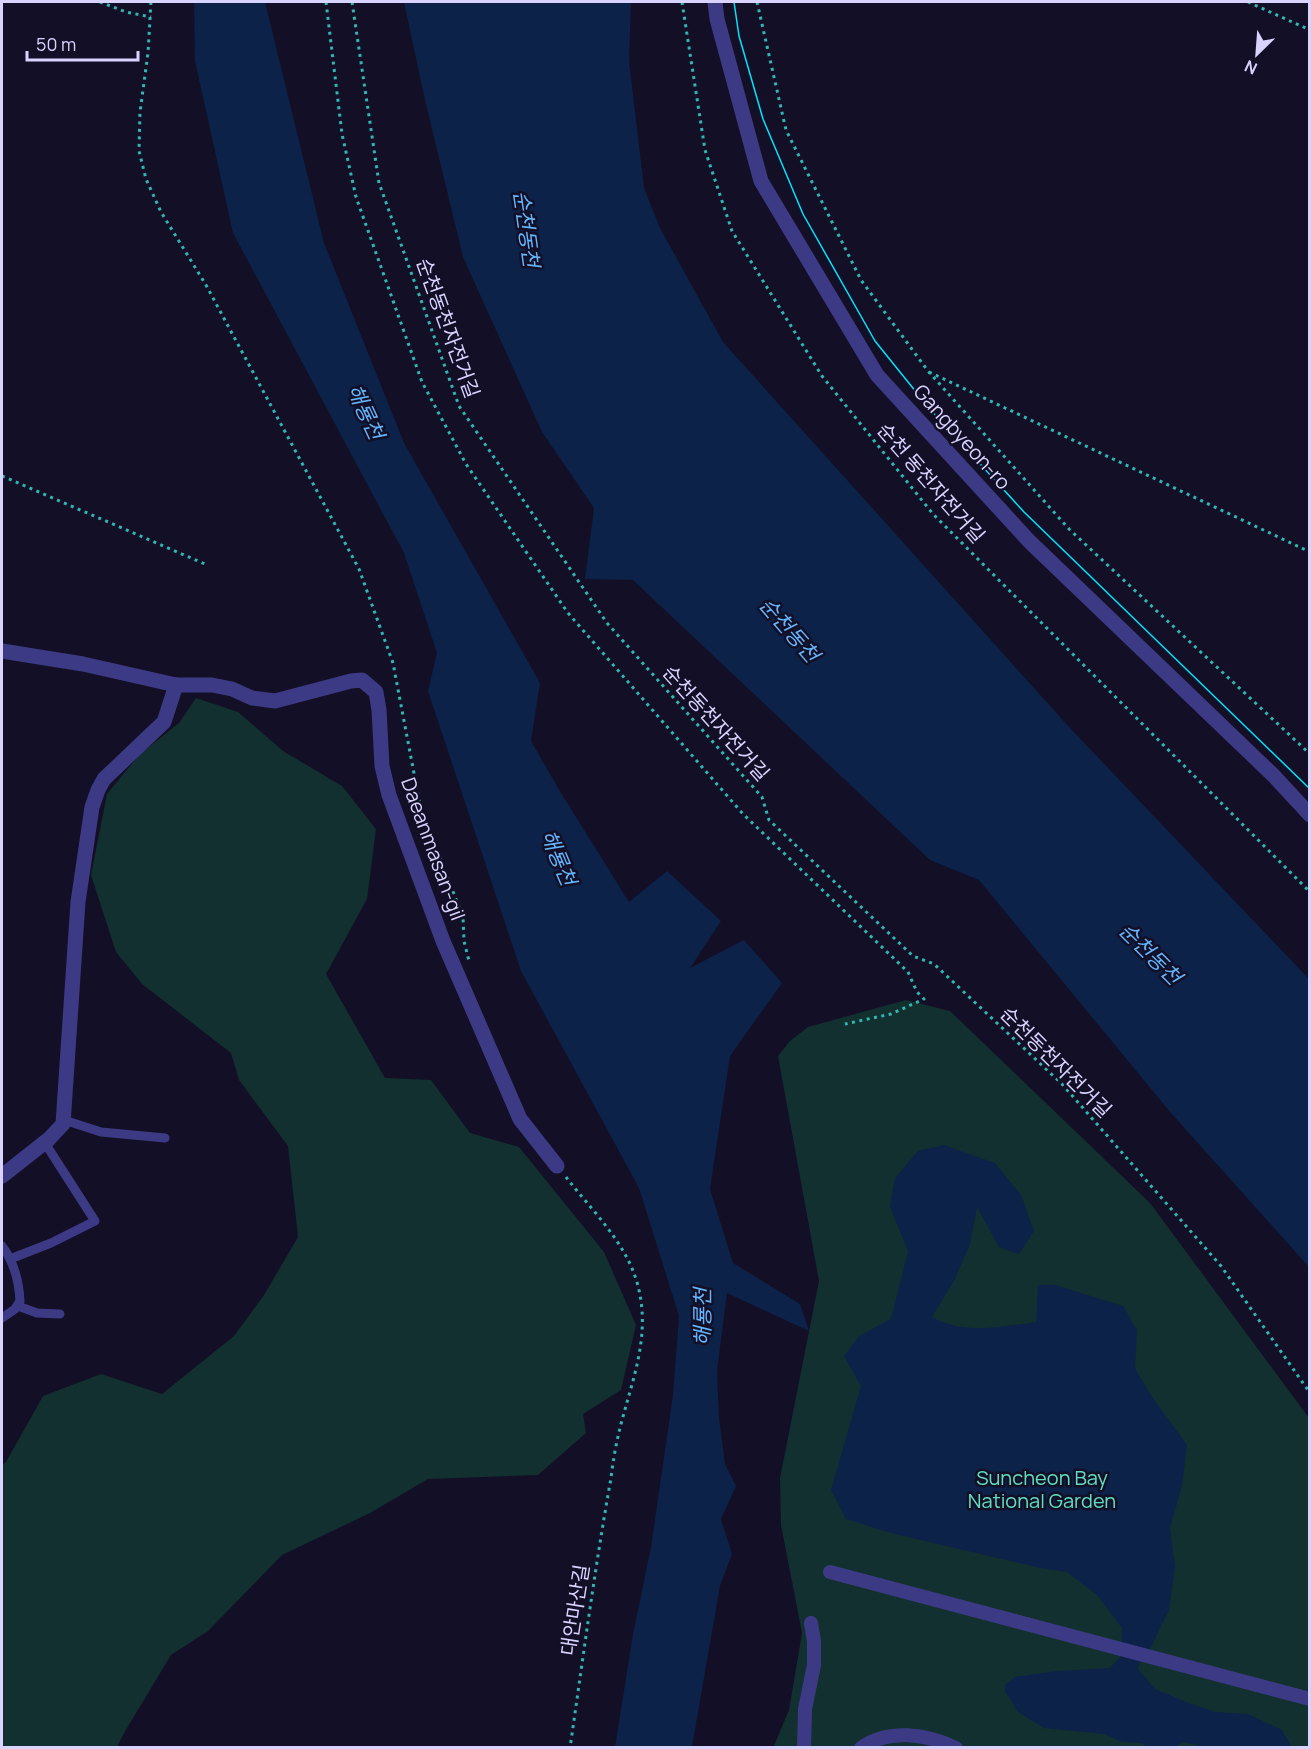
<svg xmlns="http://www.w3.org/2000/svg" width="1311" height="1749" font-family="Manrope,'Noto Sans KR',sans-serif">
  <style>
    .green { fill: #12302f }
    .water { fill: #0c2248 }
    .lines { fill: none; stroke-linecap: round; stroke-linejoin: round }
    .path { stroke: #2fb8b0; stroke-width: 3; stroke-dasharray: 3 4.5; stroke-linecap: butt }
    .service { stroke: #3d3a85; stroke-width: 9 }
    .pedestrian { stroke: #3d3a85; stroke-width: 14 }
    .minor { stroke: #3d3a85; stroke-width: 15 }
    .tertiary { stroke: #3d3a85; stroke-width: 15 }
    .tram { stroke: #00e5ff; stroke-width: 1.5 }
    .labels { text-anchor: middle; stroke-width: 5; stroke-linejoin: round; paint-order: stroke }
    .street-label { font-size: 20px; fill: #d9d4ff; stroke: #130f26 }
    .park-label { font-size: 20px; fill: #5fe0c0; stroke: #130f26 }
    .water-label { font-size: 21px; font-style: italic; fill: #62b6ff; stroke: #130f26 }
  </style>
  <rect width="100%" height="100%" fill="#130f26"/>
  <g class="green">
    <polygon points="196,698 238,712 283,751 342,786 376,829 367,899 326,974 385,1078 431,1080 470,1133 519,1147 604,1252 636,1325 621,1390 583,1414 586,1433 538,1475 428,1479 370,1513 282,1555 208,1631 171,1655 124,1733 117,1747 2,1748 2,1465 6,1462 43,1396 101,1374 162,1394 234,1336 264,1295 298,1237 288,1146 239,1080 231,1053 142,984 116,952 91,875 107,794 140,754 179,723"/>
    <polygon points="906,1000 950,1011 1150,1203 1309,1418 1309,1747 773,1748 789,1710 802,1633 781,1525 780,1478 819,1281 778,1056 790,1041 808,1027"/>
  </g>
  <g class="water">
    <polygon points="194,2 265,2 324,243 404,443 540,683 531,741 561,793 629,902 667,871 721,921 690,968 744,940 782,983 730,1056 710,1189 733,1263 800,1304 809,1331 727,1293 717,1371 719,1418 725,1464 736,1486 721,1519 732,1554 720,1586 692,1747 615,1747 633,1634 651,1547 673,1395 679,1316 639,1188 521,971 428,691 437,653 404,553 233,233 195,61"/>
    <polygon points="404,2 631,2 629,61 644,188 660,228 723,342 1070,728 1309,979 1309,1267 1171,1113 979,880 930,860 633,580 585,579 594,508 542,432 463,257 424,96"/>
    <path d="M944,1145l51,18 26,32 13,36 -15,23 -20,-7 -22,-40 -7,37 -16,37 -22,36c32,18 68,10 104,5l2,-37h17l68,21 14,24 -2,38 17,29 35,48 -5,40 -12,43 5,39 -6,43 -20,41 -8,7 -3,11 17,20 31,13 29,10 33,2 34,16 10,17h-89l-19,-5 -10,5h-26l-7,-4 -19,-1 -18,-8 -60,-6 -26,-16 -13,-21v-6l10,-8 42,-6 53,-3 11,-12 1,-28 -25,-33 -30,-23 -27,-4 -149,-35 -45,-14 -15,-29 30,-104 -17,-30 15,-20 32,-17 17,-68 -18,-44 5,-29 23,-27z"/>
  </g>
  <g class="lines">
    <g class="path">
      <polyline points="100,2 126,12 151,17"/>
      <polyline points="151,2 148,53 140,112 139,151 146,179 161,212 206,285 359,569 393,663 421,810 463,917 464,941 469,961"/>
      <polyline points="326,2 342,134 356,197 422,382 466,464 568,613 743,814 908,972 917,992 924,999 891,1014 845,1024"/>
      <polyline points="352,2 379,183 459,406 607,623 762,797 769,820 913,956 934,964 1062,1084 1221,1266 1310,1393"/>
      <polyline points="682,2 705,150 732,231 822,376 933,514 1310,892"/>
      <polyline points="757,2 786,130 861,280 928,371 1069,529 1310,754"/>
      <polyline points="1248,2 1310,30"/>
      <polyline points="929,372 1310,552"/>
      <polyline points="2,476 205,564"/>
      <path d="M566,1177c26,34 61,66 72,109 13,51 -6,94 -18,142 -4,16 -7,33 -9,50 -16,89 -28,180 -41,270"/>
    </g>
    <g class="service">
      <polyline points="64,1120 101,1132 165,1138"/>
      <path d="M2,1246c12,16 17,35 18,55l-5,8 -13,9"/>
      <polyline points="10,1259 51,1243 95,1221 45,1143"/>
      <polyline points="18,1306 37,1313 60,1314"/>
    </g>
    <g class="pedestrian">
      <polyline points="830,1572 1310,1699"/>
      <polyline points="804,1748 805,1709 814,1665 814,1641 811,1623"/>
      <path d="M861,1748c27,-20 66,-14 95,0"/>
    </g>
    <g class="minor">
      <polyline points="2,651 83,664 176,685 212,685 232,689 252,698 275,701 351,681 362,680 376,692 379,710 382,766 389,795 443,941 520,1119 557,1166"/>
      <polyline points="2,1176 49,1139 63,1124 78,902 92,807 98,790 104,779 164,722 176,685"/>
    </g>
    <polyline class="tertiary" points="715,2 717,19 761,181 877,375 1029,541 1274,776 1310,815"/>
    <polyline class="tram" points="734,2 739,36 763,119 803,214 875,341 929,408 1024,512 1310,789"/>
  </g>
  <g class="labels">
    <g class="street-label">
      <text transform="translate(448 328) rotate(70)" y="7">순천동천자전거길</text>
      <text transform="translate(962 437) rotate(48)" y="7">Gangbyeon-ro</text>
      <text transform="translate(931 483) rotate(49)" y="7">순천 동천자전거길</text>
      <text transform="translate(716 723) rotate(48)" y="7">순천동천자전거길</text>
      <text transform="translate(433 849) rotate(70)" y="7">Daeanmasan-gil</text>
      <text transform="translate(1056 1062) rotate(45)" y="7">순천동천자전거길</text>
      <text transform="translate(575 1610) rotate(-81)" y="7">대안마산길</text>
    </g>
    <g class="park-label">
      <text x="1042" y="1485">Suncheon Bay<tspan x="1042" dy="23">National Garden</tspan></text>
    </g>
    <g class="water-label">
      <text transform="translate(526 229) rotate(82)" y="7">순천동천</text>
      <text transform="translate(365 412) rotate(65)" y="7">해룡천</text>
      <text transform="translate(789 630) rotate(49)" y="7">순천동천</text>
      <text transform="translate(558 858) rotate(67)" y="7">해룡천</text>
      <text transform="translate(1150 954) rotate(45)" y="7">순천동천</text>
      <text transform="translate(703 1317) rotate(-90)" y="7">해룡천</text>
    </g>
  </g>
  <rect width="1311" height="1749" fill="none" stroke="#d9d4ff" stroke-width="6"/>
  <g transform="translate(1257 54) rotate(205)" stroke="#130f26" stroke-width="4.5" paint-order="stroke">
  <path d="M0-4.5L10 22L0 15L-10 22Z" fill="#d9d4ff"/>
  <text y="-9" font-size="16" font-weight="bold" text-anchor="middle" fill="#d9d4ff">N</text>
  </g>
  <path d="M27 51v9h111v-9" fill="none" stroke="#d9d4ff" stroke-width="3"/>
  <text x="36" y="51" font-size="18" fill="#d9d4ff" stroke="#130f26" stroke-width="4.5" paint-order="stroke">50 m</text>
</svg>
